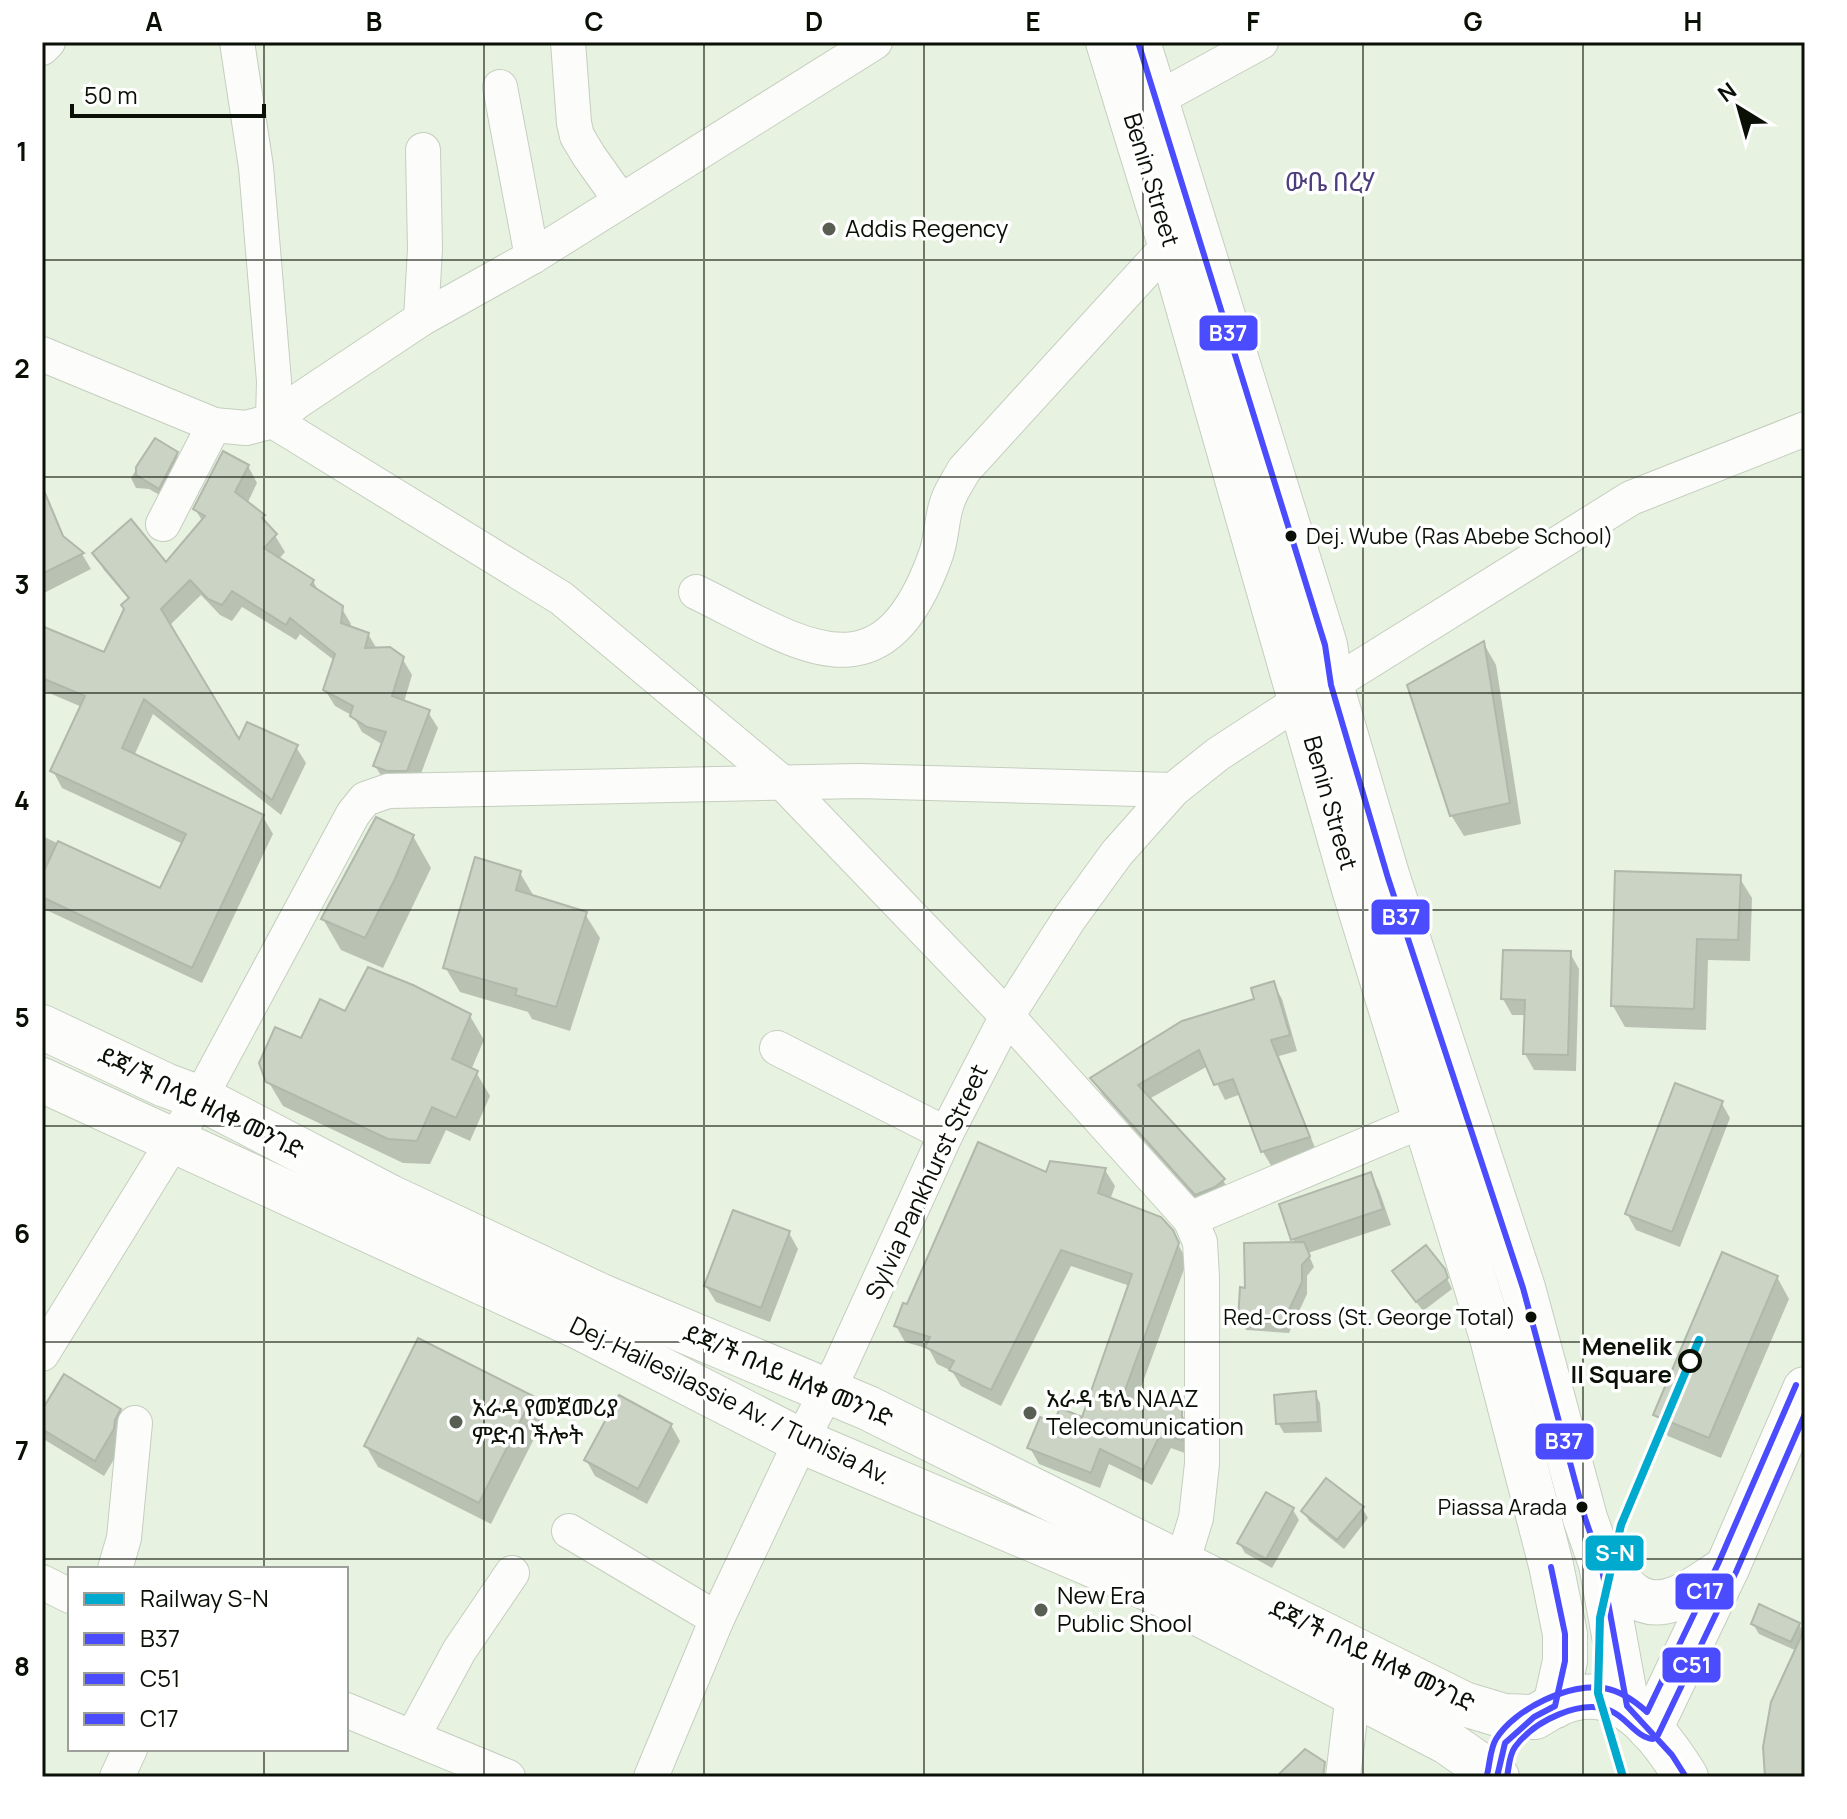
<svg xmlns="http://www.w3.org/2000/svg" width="1847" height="1819" font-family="Manrope,'Noto Sans Ethiopic',sans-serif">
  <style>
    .shadow { fill: #0003 }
    .building { fill: #cbd3c4; stroke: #b0b8ab; stroke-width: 2 }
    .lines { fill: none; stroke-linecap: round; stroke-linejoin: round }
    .minor-casing { stroke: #c5cebf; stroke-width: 36 }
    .major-casing { stroke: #c5cebf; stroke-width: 46 }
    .minor { stroke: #fcfdfa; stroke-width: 34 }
    .major { stroke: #fcfdfa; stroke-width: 44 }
    .bus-1-casing { stroke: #fff; stroke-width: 12 }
    .bus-2-casing { stroke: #fff; stroke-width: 12 }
    .bus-3-casing { stroke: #fff; stroke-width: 12 }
    .bus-1 { stroke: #4c4cff; stroke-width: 6 }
    .bus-2 { stroke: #4c4cff; stroke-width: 6 }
    .bus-3 { stroke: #4c4cff; stroke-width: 6 }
    .rail-1-casing { stroke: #fff; stroke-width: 14 }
    .rail-1 { stroke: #00a9ce; stroke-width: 8 }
    .grid { fill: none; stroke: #0a1006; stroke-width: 2; stroke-opacity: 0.55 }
    .poi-dot { fill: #585f52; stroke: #fff; stroke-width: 3 }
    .bus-dot { fill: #0a1006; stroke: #fff; stroke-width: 3 }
    .stop-dot { fill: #fff; stroke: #0a1006; stroke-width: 4 }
    .labels { text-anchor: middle; stroke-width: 7; stroke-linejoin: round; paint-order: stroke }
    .bus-label { font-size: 22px; fill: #0a1006; stroke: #fff; text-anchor: end }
    .street-label { font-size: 24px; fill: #0a1006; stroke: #fff }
    .poi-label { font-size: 24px; fill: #0a1006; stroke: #fff; text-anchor: start }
    .stop-label { font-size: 24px; font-weight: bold; fill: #0a1006; stroke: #fff; text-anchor: end }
    .neighbourhood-label { font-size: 26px; fill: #4c3e7b; stroke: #fff }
    .line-badge { stroke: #fff; stroke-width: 3 }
    .badge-label { font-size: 22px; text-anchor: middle; font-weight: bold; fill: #fff }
    .neatline { fill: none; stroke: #0a1006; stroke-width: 3 }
    .grid-label { font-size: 26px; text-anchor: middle; font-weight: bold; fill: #0a1006 }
  </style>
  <rect width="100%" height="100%" fill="#e8f2e0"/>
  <g class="shadow">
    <polygon points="155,440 176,453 182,464 165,498 149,489 136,488 131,478"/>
    <polygon points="42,463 44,467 43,485 42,485"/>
    <polygon points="248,466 257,483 247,504 263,516 285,552 278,560 313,581 319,592 341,607 351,624 350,628 368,634 377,649 402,658 412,675 404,702 428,712 438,728 416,787 385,782 375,766 383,745 362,732 353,716 335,706 325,690 335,661 300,634 296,640 242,607 232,621 220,615 201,595 169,626 240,743 296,747 306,763 281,815 153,714 134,756 263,817 273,834 202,983 42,908 42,836 161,891 183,844 62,788 53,771 82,707 42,690 42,628 105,655 130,600 104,570 95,553 166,565 203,522 195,509"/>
    <polygon points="52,515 66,541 82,554 91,569 42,594 42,519"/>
    <polygon points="1484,644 1496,665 1521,824 1464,836 1451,815"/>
    <polygon points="413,836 431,868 383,968 341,950 323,919"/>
    <polygon points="520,873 535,898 585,914 600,938 570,1031 532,1019 528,1012 460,992 445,967"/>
    <polygon points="1739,877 1752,898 1750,961 1708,960 1706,1030 1625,1027 1613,1006"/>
    <polygon points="1570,953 1579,969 1576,1071 1534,1070 1525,1054 1526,1015 1512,1015 1503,999"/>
    <polygon points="1273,983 1282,999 1297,1051 1279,1056 1317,1153 1272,1167 1263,1152 1241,1094 1225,1100 1208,1066 1149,1099 1223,1180 1232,1196 1206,1210 1102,1094 1093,1079 1256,1000"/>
    <polygon points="346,1014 470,1016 484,1040 471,1070 476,1072 490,1096 470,1141 446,1130 430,1164 403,1163 283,1106 268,1081 302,1041"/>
    <polygon points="1721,1102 1730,1118 1680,1247 1636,1230 1627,1214"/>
    <polygon points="1105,1170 1115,1186 1110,1200 1171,1231 1187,1261 1135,1404 1177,1405 1190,1429 1190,1455 1171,1448 1152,1485 1109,1464 1100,1488 1039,1464 1030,1448 1055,1424 1083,1419 1130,1286 1071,1266 1001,1406 961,1386 952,1371 937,1364 929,1349 905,1342 896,1326 908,1307 1047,1175"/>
    <polygon points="1370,1174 1379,1190 1391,1225 1308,1253 1314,1267 1307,1276 1307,1294 1289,1333 1246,1330 1240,1320 1247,1290 1295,1244 1281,1205"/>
    <polygon points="789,1233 798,1249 770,1322 716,1302 706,1286"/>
    <polygon points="1443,1270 1452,1289 1423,1311 1400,1281"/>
    <polygon points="1777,1277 1789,1299 1721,1458 1668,1436 1656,1415"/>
    <polygon points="1315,1393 1320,1403 1322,1432 1284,1433 1278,1423"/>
    <polygon points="532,1398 544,1419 491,1524 378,1467 366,1446"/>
    <polygon points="120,1410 129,1426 122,1446 104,1476 45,1440 42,1435 42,1414"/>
    <polygon points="671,1425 680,1441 647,1504 595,1476 586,1460"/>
    <polygon points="1362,1508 1368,1518 1344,1549 1309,1521 1303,1511"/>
    <polygon points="1293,1510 1299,1520 1272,1568 1245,1553 1239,1543"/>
    <polygon points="1753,1624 1799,1624 1804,1634 1797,1651 1759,1634"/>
  </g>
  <g class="building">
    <polygon points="155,438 178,452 159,489 136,475 136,467"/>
    <polygon points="223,451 249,465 235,492 265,515 262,518 277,534 264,548 314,580 311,585 343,606 341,623 369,633 365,648 390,647 404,657 392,696 430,710 407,771 387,771 373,766 386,732 367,727 350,716 353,706 323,690 335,654 290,618 286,625 232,591 222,605 208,599 190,580 161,609 239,739 247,722 298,745 272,800 144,699 122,748 264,815 192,968 42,897 42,875 58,841 160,888 186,834 50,771 85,696 42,678 42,626 104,652 124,609 121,605 129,598 92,553 131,519 166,562 205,516 193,509"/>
    <polygon points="42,486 63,536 84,553 42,574"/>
    <polygon points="1484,641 1510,803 1450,816 1407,685"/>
    <polygon points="376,817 414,835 395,879 365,938 321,919"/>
    <polygon points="475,857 521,871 516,890 587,912 556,1007 515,995 517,989 443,968"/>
    <polygon points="1615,871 1741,875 1738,940 1697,939 1694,1009 1611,1006"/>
    <polygon points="1503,950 1571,951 1568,1055 1523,1054 1525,1000 1501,999"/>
    <polygon points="368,967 413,985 471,1014 452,1059 478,1071 456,1118 432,1107 417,1141 388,1139 266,1082 259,1063 275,1027 301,1038 320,999 345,1011"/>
    <polygon points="1274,981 1290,1035 1271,1040 1310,1137 1261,1152 1233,1079 1214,1085 1199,1050 1138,1085 1225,1179 1215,1187 1195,1195 1090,1078 1182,1021 1254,999 1251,988"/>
    <polygon points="1675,1083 1723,1101 1672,1232 1625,1214"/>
    <polygon points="978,1142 1046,1172 1050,1161 1106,1168 1098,1193 1161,1217 1173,1230 1179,1243 1121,1401 1178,1403 1182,1410 1182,1440 1161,1433 1143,1470 1100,1449 1091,1473 1027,1448 1040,1417 1054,1422 1060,1408 1082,1417 1132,1274 1061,1250 991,1390 949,1370 954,1361 925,1347 930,1337 894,1326 903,1303 907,1304"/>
    <polygon points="1371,1172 1383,1209 1291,1240 1279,1204"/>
    <polygon points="733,1210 790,1231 761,1308 704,1286"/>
    <polygon points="1304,1242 1310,1256 1302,1265 1302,1282 1283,1323 1238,1321 1240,1287 1245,1288 1244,1243"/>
    <polygon points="1426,1245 1445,1269 1448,1278 1416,1302 1392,1271"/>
    <polygon points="1722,1252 1778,1276 1709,1438 1653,1415"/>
    <polygon points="418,1338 533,1396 479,1503 364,1446"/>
    <polygon points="64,1374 121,1409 115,1420 114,1429 95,1461 42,1429 42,1410"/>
    <polygon points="1316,1391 1318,1422 1276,1424 1274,1395"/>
    <polygon points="619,1395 672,1424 638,1489 584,1460"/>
    <polygon points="1326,1478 1364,1507 1337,1540 1301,1511"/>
    <polygon points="1266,1492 1294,1508 1266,1559 1237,1543"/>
    <polygon points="1759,1604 1800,1623 1791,1642 1751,1624"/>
    <polygon points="1805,1628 1805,1777 1765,1777 1763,1747 1771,1702"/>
    <polygon points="1305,1749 1325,1762 1323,1777 1276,1777"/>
  </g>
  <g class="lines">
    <defs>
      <g id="minor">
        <polyline points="237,42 256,167 274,381 273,421"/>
        <polyline points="568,42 574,123 577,136 589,156 621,201"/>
        <polyline points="42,48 48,42"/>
        <polyline points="500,87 532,257"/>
        <polyline points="1139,115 1157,99 1261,42"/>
        <polyline points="421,319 425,249 423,150"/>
        <polyline points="42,354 214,425 246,428 273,421 298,401 421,319 532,257 875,42"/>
        <polyline points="273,421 561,598 784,784 1007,1016 1190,1219 1424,1120"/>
        <polyline points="163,524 214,425"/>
        <path d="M696,592c104,51 185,114 239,-35 7,-17 6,-37 12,-54 3,-11 11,-22 17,-33l206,-226 18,-9"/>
        <polyline points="777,1048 946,1134"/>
        <polyline points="42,1354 200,1098 353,814 365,799 388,791 858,781 1173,790"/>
        <polyline points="569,1531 717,1619"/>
        <polyline points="1182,1563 1196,1518 1202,1464 1202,1277 1200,1242 1190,1219"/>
        <polyline points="115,1569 124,1538 135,1423"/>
        <polyline points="42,1582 70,1596"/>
        <polyline points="346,1710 508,1777"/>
        <polyline points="413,1736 459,1651 512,1573"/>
        <polyline points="117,1777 130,1749"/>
        <polyline points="651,1777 717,1619 801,1441 840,1366 946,1134 1007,1016 1069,919 1117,853 1173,790 1218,754 1301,700 1331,685 1631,498 1805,429"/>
        <polyline points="1343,1777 1353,1693"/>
      </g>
      <g id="major">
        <polyline points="1108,42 1170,244 1354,889 1492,1338 1551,1565 1565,1634 1565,1661 1555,1706"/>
        <polyline points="1138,42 1325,645 1331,685 1388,878 1523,1288 1585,1518 1601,1564 1627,1706"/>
        <polyline points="42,1027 165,1085 200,1098 390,1197 601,1296 868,1408 1464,1704 1504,1716 1534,1717"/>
        <polyline points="42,1080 579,1327 801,1441 1161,1594 1447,1742 1497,1777"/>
        <path d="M1601,1564c10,9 20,21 31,30 32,24 67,-9 95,-26"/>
        <path d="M1535,1717c9,-5 18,-12 28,-15 57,-23 97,33 123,75"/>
        <polyline points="1650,1729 1727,1568 1805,1389"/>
      </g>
    </defs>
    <use href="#minor" class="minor-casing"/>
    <use href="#major" class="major-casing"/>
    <use href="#minor" class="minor"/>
    <use href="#major" class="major"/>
    <defs>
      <g id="bus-1">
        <polyline points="1138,42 1325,645 1331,685 1388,878 1523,1288 1585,1518 1601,1564 1627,1706 1672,1755 1686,1777"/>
        <polyline points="1497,1777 1505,1743 1534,1717 1555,1706 1565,1661 1565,1634 1551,1567"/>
      </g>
      <path id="bus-2" d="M1507,1777c2,-10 2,-22 8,-30 19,-26 66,-49 96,-36 15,6 26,27 42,28l5,-4 78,-163 69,-158"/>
      <path id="bus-3" d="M1487,1775c3,-12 3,-26 9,-36 18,-30 75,-57 108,-51 17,3 31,13 43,24l71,-148 78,-179"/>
    </defs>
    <use href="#bus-1" class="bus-1-casing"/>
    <use href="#bus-2" class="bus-2-casing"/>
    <use href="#bus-3" class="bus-3-casing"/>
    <use href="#bus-1" class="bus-1"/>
    <use href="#bus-2" class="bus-2"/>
    <use href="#bus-3" class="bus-3"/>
    <defs>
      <polyline id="rail-1" points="1623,1777 1598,1693 1600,1618 1621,1525 1699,1340"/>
    </defs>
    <use href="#rail-1" class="rail-1-casing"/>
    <use href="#rail-1" class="rail-1"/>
  </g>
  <path class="grid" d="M264,42v1527M484,42v1735M704,42v1735M924,42v1735M1143,42v1735M1363,42v1735M1583,42v1735M42,260h1763M42,477h1763M42,693h1763M42,910h1763M42,1126h1763M42,1342h1763M42,1559h1763M264,1749v28"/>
  <g class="poi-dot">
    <circle cx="829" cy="229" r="8"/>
    <circle cx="1030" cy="1413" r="8"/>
    <circle cx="456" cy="1422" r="8"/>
    <circle cx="1041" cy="1610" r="8"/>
  </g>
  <g class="bus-dot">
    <circle cx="1291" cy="536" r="7"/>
    <circle cx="1531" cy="1317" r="7"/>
    <circle cx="1582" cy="1507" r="7"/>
  </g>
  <circle class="stop-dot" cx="1690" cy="1361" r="10"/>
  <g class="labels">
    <g class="bus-label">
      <text x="1306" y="544" text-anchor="start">Dej. Wube (Ras Abebe School)</text>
      <text x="1516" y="1325">Red-Cross (St. George Total)</text>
      <text x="1567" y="1515">Piassa Arada</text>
    </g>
    <g class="street-label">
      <text transform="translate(1151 180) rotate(73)" y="8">Benin Street</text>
      <text transform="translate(1330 803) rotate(74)" y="8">Benin Street</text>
      <text transform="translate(201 1103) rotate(26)" y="8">ደጃ/ች በላይ ዘለቀ መንገድ</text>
      <text transform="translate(927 1182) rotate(-65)" y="8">Sylvia Pankhurst Street</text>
      <text transform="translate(788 1376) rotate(23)" y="8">ደጃ/ች በላይ ዘለቀ መንገድ</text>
      <text transform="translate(730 1401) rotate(26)" y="8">Dej. Hailesilassie Av. / Tunisia Av.</text>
      <text transform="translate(1372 1656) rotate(26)" y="8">ደጃ/ች በላይ ዘለቀ መንገድ</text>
    </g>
    <g class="poi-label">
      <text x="845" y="237">Addis Regency</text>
      <text x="1046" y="1407">አራዳ ቴሌ NAAZ<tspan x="1046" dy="28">Telecomunication</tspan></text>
      <text x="472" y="1416">አራዳ የመጀመሪያ<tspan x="472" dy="28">ምድብ ችሎት</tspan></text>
      <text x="1057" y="1604">New Era<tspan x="1057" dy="28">Public Shool</tspan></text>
    </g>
    <g class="stop-label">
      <text x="1672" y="1355">Menelik<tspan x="1672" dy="28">II Square</tspan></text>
    </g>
    <g class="neighbourhood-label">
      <text x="1330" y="191">ውቤ በረሃ</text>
    </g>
  </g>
  <g class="line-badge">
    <rect x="1198" y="314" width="61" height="38" rx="8" fill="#4c4cff"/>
    <rect x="1370" y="898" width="61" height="38" rx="8" fill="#4c4cff"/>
    <rect x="1534" y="1422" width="61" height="39" rx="8" fill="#4c4cff"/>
    <rect x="1584" y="1534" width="61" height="38" rx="8" fill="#00a9ce"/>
    <rect x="1674" y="1572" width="61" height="39" rx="8" fill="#4c4cff"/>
    <rect x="1661" y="1646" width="61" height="38" rx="8" fill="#4c4cff"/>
  </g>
  <g class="badge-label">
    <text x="1228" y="341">B37</text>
    <text x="1401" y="925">B37</text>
    <text x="1564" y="1449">B37</text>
    <text x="1615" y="1561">S-N</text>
    <text x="1705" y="1599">C17</text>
    <text x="1692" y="1673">C51</text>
  </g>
  <rect width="1847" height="1819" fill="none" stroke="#ffffff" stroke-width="88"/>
  <rect x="68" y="1567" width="280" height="184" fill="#ffffff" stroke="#9d9f9b" stroke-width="2"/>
  <rect x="84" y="1593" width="40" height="12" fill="#00a9ce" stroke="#9d9f9b" stroke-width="2"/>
  <text x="140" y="1607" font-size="24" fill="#0a1006">Railway S-N</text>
  <rect x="84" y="1633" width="40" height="12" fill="#4c4cff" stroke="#9d9f9b" stroke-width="2"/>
  <text x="140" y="1647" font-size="24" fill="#0a1006">B37</text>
  <rect x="84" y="1673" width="40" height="12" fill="#4c4cff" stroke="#9d9f9b" stroke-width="2"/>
  <text x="140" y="1687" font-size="24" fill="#0a1006">C51</text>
  <rect x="84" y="1713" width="40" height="12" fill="#4c4cff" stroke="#9d9f9b" stroke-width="2"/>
  <text x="140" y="1727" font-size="24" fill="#0a1006">C17</text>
  <g transform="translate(1739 108) rotate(323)" stroke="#ffffff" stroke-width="6" paint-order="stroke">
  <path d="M0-6L14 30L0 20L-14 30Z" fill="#0a1006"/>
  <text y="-12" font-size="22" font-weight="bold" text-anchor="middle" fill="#0a1006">N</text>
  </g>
  <path d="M72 104v12h192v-12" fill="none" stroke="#0a1006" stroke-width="4"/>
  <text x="84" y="104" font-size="24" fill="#0a1006" stroke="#ffffff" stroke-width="6" paint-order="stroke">50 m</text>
  <rect x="44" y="44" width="1759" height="1731" class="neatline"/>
  <g class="grid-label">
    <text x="154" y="31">A</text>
    <text x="374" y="31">B</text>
    <text x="594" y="31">C</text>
    <text x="814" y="31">D</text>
    <text x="1033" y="31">E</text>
    <text x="1253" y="31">F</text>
    <text x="1473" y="31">G</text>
    <text x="1693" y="31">H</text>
    <text x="22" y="161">1</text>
    <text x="22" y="378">2</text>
    <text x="22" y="594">3</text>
    <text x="22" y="810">4</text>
    <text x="22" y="1027">5</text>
    <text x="22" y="1243">6</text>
    <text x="22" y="1460">7</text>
    <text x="22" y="1676">8</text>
  </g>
</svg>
